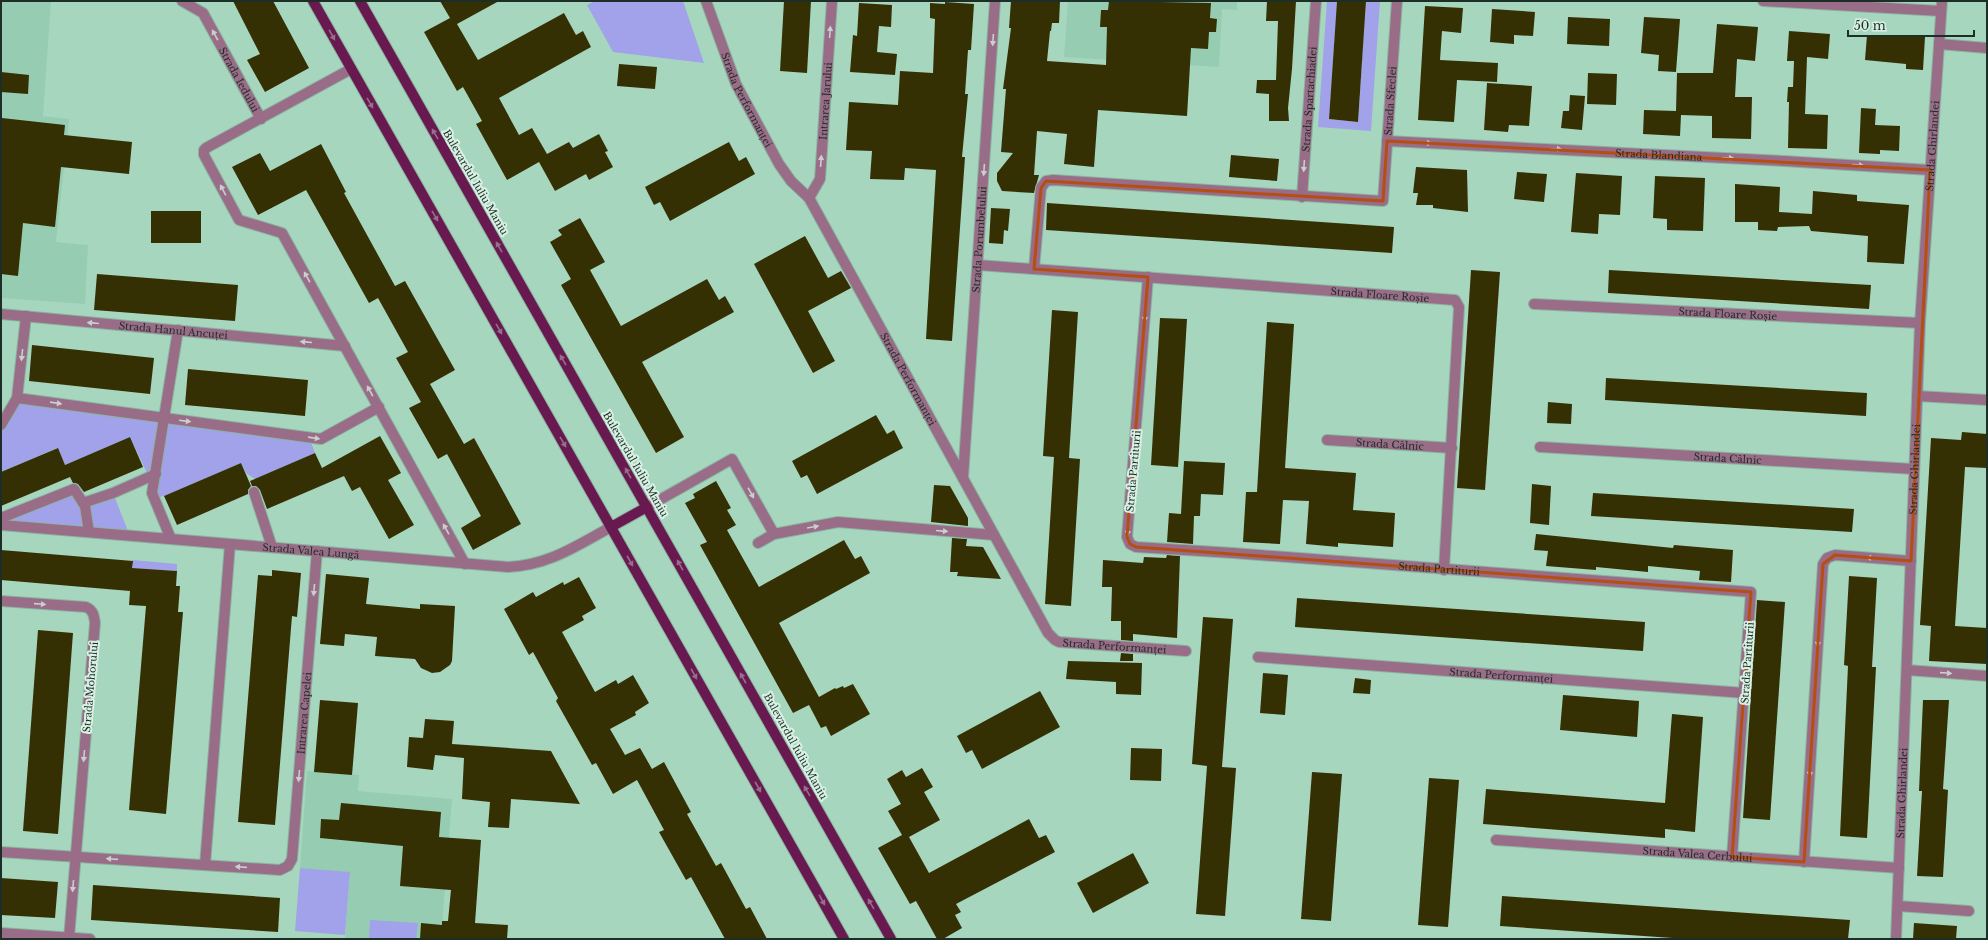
<svg xmlns="http://www.w3.org/2000/svg" width="1988" height="940" font-family="'Libre Baskerville',serif">
  <style>
    .built { fill: #96cdb2 }
    .green { fill: #a1a2ea }
    .building { fill: #343004 }
    .lines { fill: none; stroke-linecap: round; stroke-linejoin: round }
    .minor-casing { stroke: #8bb4a0; stroke-width: 12 }
    .major-casing { stroke: #8bb4a0; stroke-width: 12 }
    .minor { stroke: #996c87; stroke-width: 10 }
    .major { stroke: #68194f; stroke-width: 10 }
    .oneway { fill: #c9cfcd }
    .oneway2 { fill: #956f8b }
    .marked { fill: none; stroke: #b54e12; stroke-width: 3; stroke-linejoin: round }
    .labels { text-anchor: middle; stroke-width: 4; stroke-linejoin: round; paint-order: stroke }
    .street-label { font-size: 10px; fill: #1c2e25; stroke: #d9f0e4 }
  </style>
  <rect width="100%" height="100%" fill="#a7d6bf"/>
  <g class="built">
    <polygon points="1,1 51,1 43,116 69,119 56,242 88,245 85,304 1,298"/>
    <polygon points="1068,1 1237,1 1237,10 1222,9 1219,67 1064,57"/>
    <polygon points="307,771 359,775 358,791 452,799 441,939 345,939 350,873 300,868"/>
  </g>
  <g class="green">
    <polygon points="595,1 683,1 704,63 613,52 587,5"/>
    <polygon points="1327,1 1337,1 1329,119 1358,122 1366,1 1380,1 1371,131 1318,127"/>
    <polygon points="17,398 162,418 156,472 148,475 130,437 65,465 57,448 1,472 1,425"/>
    <polygon points="164,418 309,437 315,453 255,479 246,473 241,463 164,496 154,498"/>
    <polygon points="75,488 83,503 113,493 130,536 1,523"/>
    <polygon points="132,560 177,564 177,571 132,568"/>
    <polygon points="300,868 350,872 345,935 295,931"/>
    <polygon points="370,920 418,923 416,939 369,939"/>
  </g>
  <g class="building">
    <polygon points="233,1 273,1 309,68 265,92 247,60 260,54"/>
    <polygon points="440,1 499,1 457,24 478,60 564,13 576,35 583,31 591,47 499,98 519,135 532,128 547,154 569,142 573,148 599,134 608,151 605,152 613,167 589,180 586,174 555,191 539,162 507,180 476,124 482,121 463,87 457,91 424,32 450,18"/>
    <polygon points="784,1 811,1 807,73 780,71"/>
    <polygon points="1011,1 1060,1 1059,23 1052,23 1051,31 1050,31 1047,61 1106,65 1107,27 1100,27 1101,10 1108,10 1109,1 1211,3 1210,18 1217,19 1216,32 1209,32 1208,49 1191,48 1187,116 1098,110 1094,167 1064,164 1067,134 1037,131 1034,175 1039,175 1034,193 1002,191 997,181 997,173 1013,153 1001,152 1006,89 1003,89 1011,28 1009,28"/>
    <polygon points="1267,1 1296,1 1292,69 1288,108 1289,121 1269,121 1269,94 1256,93 1257,80 1276,80 1278,21 1266,21"/>
    <polygon points="1337,1 1366,1 1358,122 1329,119"/>
    <polygon points="945,2 974,4 971,50 968,50 965,94 968,94 962,157 965,157 952,341 926,339 936,170 905,168 904,180 870,179 872,151 846,150 849,102 898,105 900,71 933,73 935,19 930,18 930,3 945,4"/>
    <polygon points="859,3 892,5 891,27 879,26 877,52 897,54 895,75 850,72 853,35 857,36"/>
    <polygon points="1425,6 1463,8 1461,33 1442,31 1440,60 1498,63 1497,82 1457,80 1454,122 1418,120"/>
    <polygon points="1492,9 1535,12 1533,36 1514,35 1514,44 1490,42"/>
    <polygon points="1568,17 1610,19 1609,46 1567,44"/>
    <polygon points="1644,17 1680,19 1676,72 1658,71 1659,55 1641,53"/>
    <polygon points="1717,24 1758,27 1755,61 1737,59 1735,97 1752,97 1751,139 1712,138 1712,116 1681,115 1680,136 1643,134 1644,110 1676,111 1677,73 1713,73"/>
    <polygon points="1789,31 1830,34 1828,59 1807,57 1805,114 1828,115 1827,149 1788,148 1789,102 1787,102 1788,87 1793,87 1794,61 1787,61"/>
    <polygon points="1867,35 1925,37 1923,70 1906,69 1906,64 1865,60"/>
    <polygon points="619,64 657,67 655,89 617,86"/>
    <polygon points="1,72 29,75 28,94 1,92"/>
    <polygon points="1588,73 1617,74 1616,105 1587,104"/>
    <polygon points="1487,83 1532,86 1529,126 1509,125 1508,132 1484,130"/>
    <polygon points="1570,95 1585,96 1582,130 1561,128 1563,111 1569,111"/>
    <polygon points="1861,108 1876,109 1875,125 1900,126 1899,151 1880,150 1880,154 1859,153"/>
    <polygon points="2,118 65,125 64,135 132,142 129,174 61,167 55,227 23,223 18,276 1,274"/>
    <polygon points="729,142 739,161 746,157 755,174 670,221 660,202 654,205 645,187"/>
    <polygon points="321,144 346,192 344,193 395,286 405,281 455,370 430,384 464,444 474,438 521,524 473,550 461,528 481,516 447,454 438,459 409,408 421,402 396,358 408,352 378,298 369,303 306,190 258,215 232,167 260,153 270,171"/>
    <polygon points="1231,155 1279,159 1277,181 1229,177"/>
    <polygon points="1416,167 1467,170 1468,212 1433,208 1433,205 1416,205 1418,193 1413,193"/>
    <polygon points="1517,172 1547,174 1544,202 1514,199"/>
    <polygon points="1576,173 1622,176 1620,215 1599,214 1598,234 1571,232"/>
    <polygon points="1655,176 1705,178 1703,231 1667,230 1667,219 1653,218"/>
    <polygon points="1735,184 1780,187 1779,212 1812,214 1813,191 1857,195 1857,201 1909,205 1904,264 1867,262 1868,236 1811,231 1809,226 1778,227 1777,231 1758,230 1758,222 1735,222"/>
    <polygon points="1047,203 1394,227 1392,253 1046,230"/>
    <polygon points="991,208 1010,209 1008,231 1004,230 1003,244 989,243"/>
    <rect x="151" y="211" width="50" height="32"/>
    <polygon points="580,218 605,262 590,270 621,326 707,279 719,300 725,296 734,312 642,362 684,437 656,453 561,285 571,279 550,242 562,235 558,230"/>
    <polygon points="805,236 828,278 841,271 851,288 808,311 835,361 813,373 754,264"/>
    <polygon points="1471,270 1500,272 1485,490 1457,488"/>
    <polygon points="1609,270 1871,285 1869,309 1608,293"/>
    <polygon points="97,274 238,285 235,321 94,310"/>
    <polygon points="1052,310 1078,312 1069,458 1080,459 1071,606 1045,604 1054,457 1043,456"/>
    <polygon points="1160,318 1187,319 1178,467 1151,465"/>
    <polygon points="1267,322 1294,324 1285,468 1356,473 1353,510 1395,513 1393,547 1338,543 1338,547 1306,544 1309,501 1283,500 1280,544 1243,542 1246,492 1257,492"/>
    <polygon points="32,345 154,358 150,394 29,381"/>
    <polygon points="188,369 308,380 305,416 185,405"/>
    <polygon points="1606,378 1867,393 1866,416 1605,400"/>
    <polygon points="1548,402 1572,404 1571,424 1547,423"/>
    <polygon points="876,415 887,434 894,430 903,448 817,494 807,475 801,478 792,461"/>
    <polygon points="1962,432 1987,434 1987,468 1965,467 1955,626 1987,628 1987,664 1929,661 1931,626 1920,625 1931,438 1961,440"/>
    <polygon points="380,436 401,473 388,480 414,525 389,539 360,487 352,491 344,476 267,509 260,490 256,486 252,486 250,481 315,453 322,468"/>
    <polygon points="130,437 143,467 84,492 78,484 73,483 70,477 1,506 1,472 58,448 65,465"/>
    <polygon points="1184,461 1225,463 1223,495 1201,494 1200,516 1194,516 1193,544 1167,542 1169,513 1181,514"/>
    <polygon points="241,463 251,486 248,490 248,494 177,525 164,496"/>
    <polygon points="716,481 731,508 727,510 736,525 727,530 759,587 844,540 855,559 861,556 870,573 779,623 819,697 835,688 836,689 843,686 844,688 853,684 870,714 831,736 826,726 821,728 809,705 793,713 700,545 707,542 685,503 695,498 693,494"/>
    <polygon points="1532,484 1551,486 1549,525 1530,523"/>
    <polygon points="934,485 950,486 968,518 968,526 931,522"/>
    <polygon points="1593,493 1854,509 1852,532 1591,516"/>
    <polygon points="1536,534 1673,548 1674,545 1733,550 1731,582 1699,580 1700,571 1648,566 1648,572 1596,567 1596,570 1546,566 1548,551 1534,550"/>
    <polygon points="952,538 967,539 966,546 983,547 1001,579 957,576 958,572 950,572"/>
    <polygon points="1,550 133,561 132,568 177,571 176,586 180,586 178,612 183,612 166,814 129,810 146,606 129,605 130,591 1,580"/>
    <polygon points="1167,555 1180,556 1177,638 1133,634 1133,641 1121,640 1121,621 1111,621 1112,587 1102,587 1103,560 1143,563 1144,557 1166,558"/>
    <polygon points="272,570 301,573 297,617 292,616 275,825 238,822 258,575 272,576"/>
    <polygon points="326,574 369,578 366,604 420,609 420,604 455,606 452,661 450,665 440,672 432,673 421,668 415,659 375,656 377,637 345,634 344,646 320,644"/>
    <polygon points="1849,576 1877,578 1872,667 1876,667 1867,838 1840,836 1848,666 1844,665"/>
    <polygon points="579,577 596,608 582,616 584,620 562,632 595,692 616,680 618,684 633,675 649,703 635,712 636,715 610,729 625,755 640,748 652,769 664,762 691,812 687,814 716,866 721,863 746,909 750,907 767,939 725,939 691,877 686,880 659,832 664,830 637,780 613,794 596,763 592,765 556,701 558,698 533,652 529,655 504,609 533,592 536,597 563,582 564,585"/>
    <polygon points="1297,598 1645,622 1643,651 1295,627"/>
    <polygon points="1757,600 1785,602 1770,820 1743,818"/>
    <polygon points="1203,617 1233,619 1222,767 1236,768 1225,916 1196,914 1207,766 1192,764"/>
    <polygon points="38,630 73,633 58,834 23,831"/>
    <polygon points="1121,653 1133,654 1133,661 1120,661"/>
    <polygon points="1068,661 1142,663 1141,695 1116,694 1116,682 1066,679"/>
    <polygon points="1263,673 1288,675 1285,715 1260,713"/>
    <polygon points="1355,678 1371,680 1370,694 1353,693"/>
    <polygon points="1040,691 1060,727 982,769 972,750 966,753 957,736"/>
    <polygon points="1563,695 1639,701 1637,737 1560,730"/>
    <polygon points="320,700 358,703 352,775 314,772"/>
    <polygon points="1923,700 1949,700 1943,789 1948,790 1943,877 1917,876 1922,791 1919,791"/>
    <polygon points="1672,714 1703,717 1695,832 1665,829 1665,838 1483,824 1486,789 1665,803"/>
    <polygon points="425,719 454,721 452,744 551,751 580,804 511,799 509,828 488,827 490,802 462,799 464,758 435,755 433,770 407,767 409,737 423,738"/>
    <polygon points="1131,748 1162,749 1161,781 1130,780"/>
    <polygon points="922,768 933,787 924,792 940,820 909,837 929,873 1029,819 1039,838 1046,835 1055,852 956,904 961,912 955,915 962,928 943,939 937,939 916,901 910,904 878,848 902,835 888,811 901,804 887,779 902,770 906,777"/>
    <polygon points="1312,772 1342,774 1331,921 1301,919"/>
    <polygon points="1429,778 1459,780 1448,927 1418,925"/>
    <polygon points="341,803 441,812 439,837 481,840 475,923 508,925 507,939 420,939 421,923 442,925 442,921 448,921 451,890 400,886 403,846 320,838 321,819 339,820"/>
    <polygon points="1133,853 1149,883 1093,913 1077,883"/>
    <polygon points="1,878 58,882 55,918 1,915"/>
    <polygon points="93,885 280,898 278,932 91,920"/>
    <polygon points="1502,896 1850,920 1848,939 1687,939 1500,926"/>
    <polygon points="1914,923 1957,926 1956,939 1913,939"/>
  </g>
  <g class="lines">
    <defs>
      <g id="minor">
        <path id="s1" d="M182,1l21,12 58,106"/>
        <path id="s2" d="M706,1l30,83 43,80 12,17 18,17 239,435 7,7 4,2 127,9"/>
        <polyline points="1763,1 1941,11"/>
        <polyline points="1939,44 1987,48"/>
        <polyline points="351,69 206,148 204,150 204,155 239,220 282,233 465,564"/>
        <path id="s3" d="M1387,141l397,20 146,9"/>
        <path id="s4" d="M1302,197l14,-196"/>
        <path id="s5" d="M809,198l11,-19 12,-178"/>
        <path id="s6" d="M978,265l477,35 4,7 -15,263"/>
        <path id="s7" d="M1034,269l7,-81 5,-7 7,-1 330,21 14,-200"/>
        <path id="s8" d="M1148,277l-21,260 3,7 6,3 97,6 518,39 -19,265"/>
        <path id="s9" d="M1534,304l386,19"/>
        <path id="s10" d="M1,314l344,32"/>
        <polyline points="1917,396 1987,400"/>
        <polyline points="17,398 321,439 379,407"/>
        <polyline points="1,425 17,398 26,316"/>
        <path id="s11" d="M1327,440l125,8"/>
        <path id="s12" d="M1540,447l374,22"/>
        <path id="s13" d="M963,478l32,-477"/>
        <polyline points="254,492 272,547"/>
        <polyline points="83,503 113,493 156,474"/>
        <polyline points="647,507 732,459 774,534"/>
        <polyline points="1,518 74,489 85,506 89,532"/>
        <path id="s14" d="M1,525l507,42c41,-2 68,-21 103,-40"/>
        <polyline points="171,539 152,493 178,330"/>
        <polyline points="758,543 774,534 838,522 994,535"/>
        <path d="M1,601l85,6c7,3 8,8 9,16l-26,315"/>
        <path id="s15" d="M1258,657l487,36"/>
        <polyline points="1907,670 1987,676"/>
        <path id="s16" d="M1496,840l403,28"/>
        <path id="s17" d="M1,852l279,18 8,-4 4,-7 25,-308"/>
        <polyline points="1804,862 1823,564 1827,558 1835,555 1911,561"/>
        <polyline points="205,865 230,544"/>
        <polyline points="1898,906 1969,911"/>
        <polyline points="1,933 90,939"/>
        <path id="s18" d="M1896,939l24,-616 22,-322"/>
      </g>
      <g id="major">
        <polyline points="313,1 844,939"/>
        <polyline points="360,1 891,939"/>
        <polyline points="611,527 647,507"/>
      </g>
    </defs>
    <use href="#minor" class="minor-casing"/>
    <use href="#major" class="major-casing"/>
    <use href="#minor" class="minor"/>
    <use href="#major" class="major"/>
  </g>
  <defs><path id="oneway-solid" d="M-6-.8H1V-3.2L6.5 0L1 3.2V.8H-6Z"/></defs>
  <g class="oneway">
    <use href="#oneway-solid" transform="translate(830 32) rotate(-86)"/>
    <use href="#oneway-solid" transform="translate(215 35) rotate(-119)"/>
    <use href="#oneway-solid" transform="translate(993 40) rotate(94)"/>
    <use href="#oneway-solid" transform="translate(1426 143) rotate(3)"/>
    <use href="#oneway-solid" transform="translate(1556 149) rotate(3)"/>
    <use href="#oneway-solid" transform="translate(1728 158) rotate(3)"/>
    <use href="#oneway-solid" transform="translate(821 161) rotate(-86)"/>
    <use href="#oneway-solid" transform="translate(1858 165) rotate(4)"/>
    <use href="#oneway-solid" transform="translate(1304 166) rotate(94)"/>
    <use href="#oneway-solid" transform="translate(984 170) rotate(94)"/>
    <use href="#oneway-solid" transform="translate(223 190) rotate(-118)"/>
    <use href="#oneway-solid" transform="translate(307 277) rotate(-119)"/>
    <use href="#oneway-solid" transform="translate(1145 316) rotate(95)"/>
    <use href="#oneway-solid" transform="translate(93 323) rotate(-175)"/>
    <use href="#oneway-solid" transform="translate(306 342) rotate(-175)"/>
    <use href="#oneway-solid" transform="translate(22 355) rotate(96)"/>
    <use href="#oneway-solid" transform="translate(370 391) rotate(-119)"/>
    <use href="#oneway-solid" transform="translate(56 403) rotate(8)"/>
    <use href="#oneway-solid" transform="translate(185 421) rotate(7)"/>
    <use href="#oneway-solid" transform="translate(314 438) rotate(8)"/>
    <use href="#oneway-solid" transform="translate(751 493) rotate(61)"/>
    <use href="#oneway-solid" transform="translate(813 527) rotate(-10)"/>
    <use href="#oneway-solid" transform="translate(446 529) rotate(-119)"/>
    <use href="#oneway-solid" transform="translate(1128 530) rotate(94)"/>
    <use href="#oneway-solid" transform="translate(942 531) rotate(5)"/>
    <use href="#oneway-solid" transform="translate(1872 558) rotate(-175)"/>
    <use href="#oneway-solid" transform="translate(314 590) rotate(95)"/>
    <use href="#oneway-solid" transform="translate(40 604) rotate(4)"/>
    <use href="#oneway-solid" transform="translate(1818 641) rotate(94)"/>
    <use href="#oneway-solid" transform="translate(1946 673) rotate(4)"/>
    <use href="#oneway-solid" transform="translate(84 756) rotate(95)"/>
    <use href="#oneway-solid" transform="translate(1810 771) rotate(94)"/>
    <use href="#oneway-solid" transform="translate(299 776) rotate(95)"/>
    <use href="#oneway-solid" transform="translate(112 859) rotate(-176)"/>
    <use href="#oneway-solid" transform="translate(241 867) rotate(-176)"/>
    <use href="#oneway-solid" transform="translate(73 886) rotate(95)"/>
  </g>
  <g class="oneway2">
    <use href="#oneway-solid" transform="translate(332 35) rotate(61)"/>
    <use href="#oneway-solid" transform="translate(370 103) rotate(60)"/>
    <use href="#oneway-solid" transform="translate(435 134) rotate(-120)"/>
    <use href="#oneway-solid" transform="translate(435 216) rotate(60)"/>
    <use href="#oneway-solid" transform="translate(499 247) rotate(-120)"/>
    <use href="#oneway-solid" transform="translate(499 329) rotate(60)"/>
    <use href="#oneway-solid" transform="translate(563 360) rotate(-120)"/>
    <use href="#oneway-solid" transform="translate(563 442) rotate(60)"/>
    <use href="#oneway-solid" transform="translate(628 473) rotate(-119)"/>
    <use href="#oneway-solid" transform="translate(630 561) rotate(61)"/>
    <use href="#oneway-solid" transform="translate(680 565) rotate(-119)"/>
    <use href="#oneway-solid" transform="translate(694 674) rotate(61)"/>
    <use href="#oneway-solid" transform="translate(743 678) rotate(-119)"/>
    <use href="#oneway-solid" transform="translate(758 787) rotate(61)"/>
    <use href="#oneway-solid" transform="translate(807 791) rotate(-120)"/>
    <use href="#oneway-solid" transform="translate(822 900) rotate(61)"/>
    <use href="#oneway-solid" transform="translate(871 904) rotate(-120)"/>
  </g>
  <path class="marked" d="M1387,141l543,29 -19,391 -76,-6 -12,9 -19,298 -72,-5 19,-265 -615,-45 -6,-3 -3,-7 21,-260 -114,-8 7,-81 5,-7 337,20z"/>
  <g class="labels">
    <g class="street-label">
      <text dy="4" stroke="none"><textPath href="#s1" startOffset="100">Strada Iedului</textPath></text>
      <text dy="4" stroke="none"><textPath href="#s4" startOffset="98">Strada Spartachiadei</textPath></text>
      <text dy="4" stroke="none"><textPath href="#s2" startOffset="107">Strada Performanței</textPath></text>
      <text dy="4" stroke="none"><textPath href="#s5" startOffset="100">Intrarea Jarului</textPath></text>
      <text dy="4" stroke="none"><textPath href="#s7" startOffset="528">Strada Sfeclei</textPath></text>
      <text dy="4" stroke="none"><textPath href="#s18" startOffset="794">Strada Ghirlandei</textPath></text>
      <text dy="4" stroke="none"><textPath href="#s3" startOffset="272">Strada Blandiana</textPath></text>
      <text transform="translate(476 182) rotate(60)" y="4">Bulevardul Iuliu Maniu</text>
      <text dy="4" stroke="none"><textPath href="#s13" startOffset="239">Strada Porumbelului</textPath></text>
      <text dy="4" stroke="none"><textPath href="#s6" startOffset="403">Strada Floare Roșie</textPath></text>
      <text dy="4" stroke="none"><textPath href="#s9" startOffset="194">Strada Floare Roșie</textPath></text>
      <text dy="4" stroke="none"><textPath href="#s10" startOffset="173">Strada Hanul Ancuței</textPath></text>
      <text dy="4" stroke="none"><textPath href="#s2" startOffset="431">Strada Performanței</textPath></text>
      <text dy="4" stroke="none"><textPath href="#s11" startOffset="63">Strada Câlnic</textPath></text>
      <text dy="4" stroke="none"><textPath href="#s12" startOffset="188">Strada Câlnic</textPath></text>
      <text transform="translate(636 464) rotate(60)" y="4">Bulevardul Iuliu Maniu</text>
      <text dy="4" stroke="none"><textPath href="#s18" startOffset="470">Strada Ghirlandei</textPath></text>
      <text transform="translate(1133 471) rotate(-85)" y="4">Strada Partiturii</text>
      <text dy="4" stroke="none"><textPath href="#s14" startOffset="311">Strada Valea Lungă</textPath></text>
      <text dy="4" stroke="none"><textPath href="#s8" startOffset="579">Strada Partiturii</textPath></text>
      <text dy="4" stroke="none"><textPath href="#s2" startOffset="791">Strada Performanței</textPath></text>
      <text transform="translate(1747 663) rotate(-86)" y="4">Strada Partiturii</text>
      <text dy="4" stroke="none"><textPath href="#s15" startOffset="244">Strada Performanței</textPath></text>
      <text transform="translate(90 687) rotate(-85)" y="4">Strada Mohorului</text>
      <text dy="4" stroke="none"><textPath href="#s17" startOffset="443">Intrarea Capelei</textPath></text>
      <text transform="translate(796 746) rotate(61)" y="4">Bulevardul Iuliu Maniu</text>
      <text dy="4" stroke="none"><textPath href="#s18" startOffset="146">Strada Ghirlandei</textPath></text>
      <text dy="4" stroke="none"><textPath href="#s16" startOffset="202">Strada Valea Cerbului</textPath></text>
    </g>
  </g>
  <rect width="1988" height="940" fill="none" stroke="#1c2e25" stroke-width="4"/>
  <path d="M1848 30v6h126v-6" fill="none" stroke="#1c2e25" stroke-width="2"/>
  <text x="1854" y="30" font-size="12" fill="#1c2e25" stroke="#d9f0e4" stroke-width="3" paint-order="stroke">50 m</text>
</svg>
